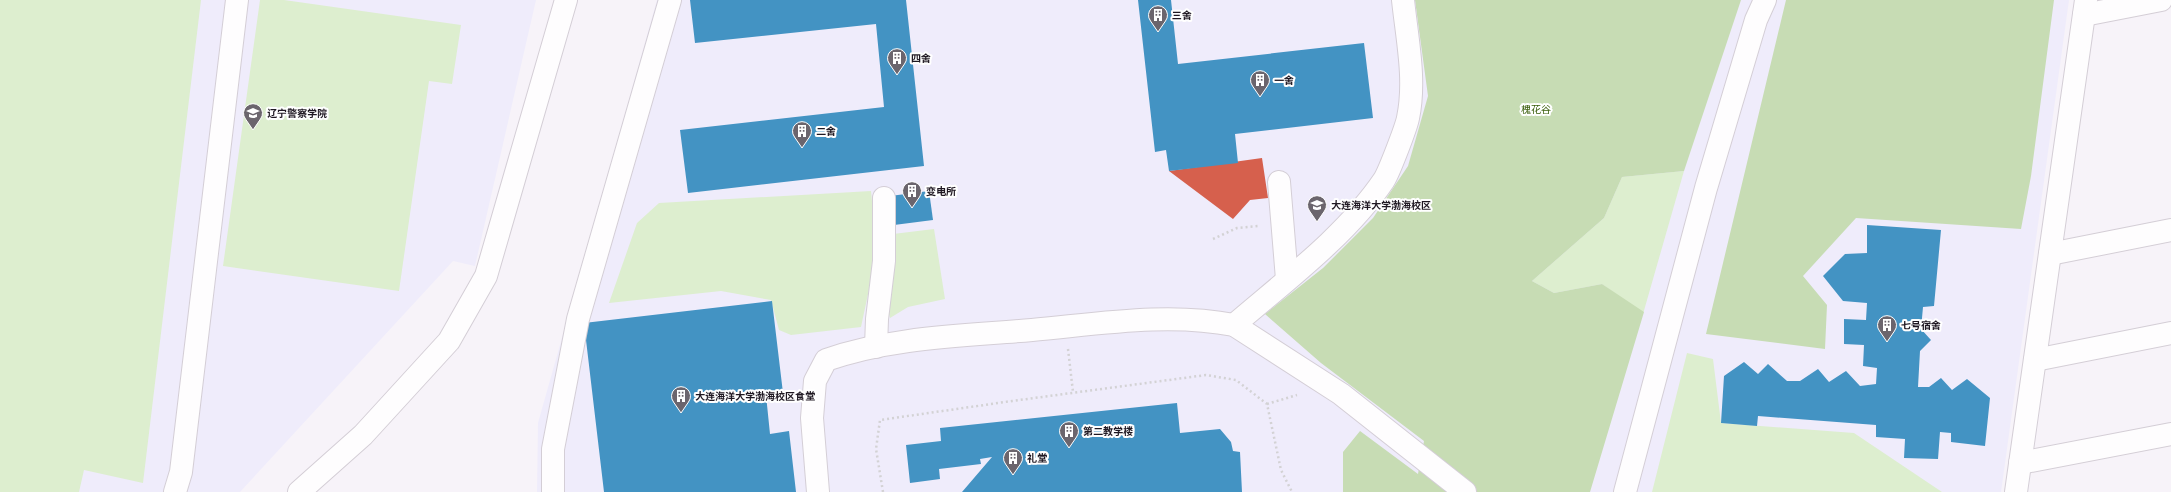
<svg xmlns="http://www.w3.org/2000/svg" width="2171" height="492" font-family="Rubik,'Noto Sans SC',sans-serif">
  <style>
    .education { fill: #efecfb }
    .green { fill: #ddeecf }
    .forest { fill: #c7dcb4 }
    .shops { fill: #d6604d }
    .schools { fill: #4393c3 }
    .lines { fill: none; stroke-linecap: round; stroke-linejoin: round }
    .minor-casing { stroke: #d4ced6; stroke-width: 24 }
    .path { stroke: #d3d2d4; stroke-width: 2.5; stroke-dasharray: 2 3; stroke-linecap: butt }
    .minor { stroke: #fefdfe; stroke-width: 22 }
    .labels { text-anchor: middle; stroke-width: 4; stroke-linejoin: round; paint-order: stroke }
    .poi-label { font-size: 10px; font-weight: bold; fill: #1f1822; stroke: #fff; text-anchor: start }
    .park-label { font-size: 10px; fill: #385d0a; stroke: #fff }
  </style>
  <rect width="100%" height="100%" fill="#f7f3f9"/>
  <g class="education">
    <polygon points="0,0 536,0 475,266 453,261 240,492 0,492"/>
    <polygon points="657,0 2069,0 2001,492 537,492 538,423"/>
  </g>
  <g class="green">
    <polygon points="0,0 201,0 143,483 84,470 79,492 0,492"/>
    <polygon points="260,0 284,0 461,25 452,84 429,81 399,291 223,266"/>
    <polygon points="1684,171 1643,314 1602,284 1554,293 1532,281 1604,218 1622,177"/>
    <polygon points="871,191 877,252 861,327 791,335 779,330 771,300 721,291 609,303 637,223 659,203"/>
    <polygon points="934,229 945,299 908,307 890,318 886,303 893,234"/>
    <polygon points="1687,353 1713,359 1721,423 1854,433 1942,492 1652,492"/>
  </g>
  <g class="forest">
    <polygon points="1415,0 1741,0 1684,171 1622,177 1604,218 1532,281 1554,293 1602,284 1644,312 1590,492 1343,492 1343,452 1360,431 1418,474 1424,441 1321,363 1265,314 1323,268 1373,218 1408,166 1428,96"/>
    <polygon points="1786,0 2054,0 2031,176 2021,229 1856,218 1803,276 1827,305 1825,349 1706,334"/>
  </g>
  <polygon class="shops" points="1262,158 1268,198 1250,200 1233,219 1169,171"/>
  <g class="schools">
    <polygon points="690,0 906,0 924,166 688,193 680,130 884,107 876,24 695,43"/>
    <polygon points="1138,0 1171,0 1178,64 1364,43 1373,118 1235,134 1238,163 1169,171 1166,150 1155,152"/>
    <polygon points="929,191 933,220 894,225 890,196"/>
    <polygon points="1867,225 1941,230 1934,306 1923,307 1921,329 1931,340 1920,351 1918,387 1929,387 1941,378 1952,390 1967,379 1990,398 1985,446 1951,442 1951,433 1940,432 1938,459 1904,458 1905,439 1876,437 1876,425 1758,416 1757,426 1721,423 1724,376 1744,362 1758,374 1768,364 1787,381 1800,381 1818,369 1829,382 1846,371 1860,386 1876,384 1877,368 1863,366 1864,345 1844,344 1844,319 1866,320 1867,303 1843,301 1823,276 1845,254 1867,253"/>
    <polygon points="772,301 783,393 766,395 770,434 789,431 796,492 604,492 584,323"/>
    <polygon points="1177,403 1180,433 1220,429 1231,442 1233,451 1240,452 1242,492 962,492 992,457 980,459 981,464 939,469 940,479 910,483 906,445 941,441 940,428"/>
  </g>
  <g class="lines">
    <defs>
      <g id="minor">
        <polyline points="2084,15 2161,0"/>
        <polyline points="1279,182 1287,279"/>
        <polyline points="2050,254 2171,230"/>
        <path d="M1234,325c50,-43 113,-90 150,-145 5,-8 22,-52 24,-62 8,-38 -1,-80 -5,-118"/>
        <polyline points="876,347 877,319 884,261 884,198"/>
        <polyline points="2035,360 2171,333"/>
        <polyline points="2020,463 2171,434"/>
        <polyline points="175,492 181,472 237,0"/>
        <polyline points="299,492 363,435 449,341 486,276 566,0"/>
        <polyline points="553,492 553,449 578,319 670,0"/>
        <path d="M818,492l-6,-74 3,-37 11,-21c65,-23 137,-24 206,-30 66,-6 136,-18 202,-5l107,69 124,98"/>
        <polyline points="1625,492 1706,188 1756,20 1765,0"/>
        <polyline points="2016,492 2086,0"/>
      </g>
    </defs>
    <use href="#minor" class="minor-casing"/>
    <g class="path">
      <polyline points="1213,239 1237,228 1258,226"/>
      <polyline points="1068,349 1073,392"/>
      <polyline points="1267,404 1297,395"/>
      <polyline points="883,492 876,449 880,420 1012,401 1206,375 1236,380 1267,404 1281,470 1292,492"/>
    </g>
    <use href="#minor" class="minor"/>
  </g>
  <defs>
    <symbol id="building-pin" viewBox="-11 -11 22 30"><path d="M0 17L-7.5 6A9.5 9.5 0 1 1 7.5 6Z" fill="#6b656d" stroke="#fff"/><path d="M-4-6H4V6H1V3H-1V6H-4ZM-2.5-4.3h1.7v1.8h-1.7ZM.8-4.3h1.7v1.8H.8ZM-2.5-1h1.7V.8h-1.7ZM.8-1h1.7V.8H.8Z" fill="#fff"/></symbol>
    <symbol id="university-pin" viewBox="-11 -11 22 30"><path d="M0 17L-7.5 6A9.5 9.5 0 1 1 7.5 6Z" fill="#6b656d" stroke="#fff"/><path d="M0-5L7-2L0 1L-7-2ZM-4 1L0 2.5L4 1V4Q0 6-4 4Z" fill="#fff"/></symbol>
  </defs>
  <g fill-rule="evenodd">
    <use href="#building-pin" x="1147" y="4" width="22" height="30"/>
    <use href="#building-pin" x="886" y="47" width="22" height="30"/>
    <use href="#building-pin" x="1249" y="69" width="22" height="30"/>
    <use href="#university-pin" x="242" y="102" width="22" height="30"/>
    <use href="#building-pin" x="791" y="120" width="22" height="30"/>
    <use href="#building-pin" x="901" y="180" width="22" height="30"/>
    <use href="#university-pin" x="1306" y="194" width="22" height="30"/>
    <use href="#building-pin" x="1876" y="314" width="22" height="30"/>
    <use href="#building-pin" x="670" y="385" width="22" height="30"/>
    <use href="#building-pin" x="1058" y="420" width="22" height="30"/>
    <use href="#building-pin" x="1002" y="447" width="22" height="30"/>
  </g>
  <g class="labels">
    <g class="poi-label">
      <text x="1172" y="19">三舍</text>
      <text x="911" y="62">四舍</text>
      <text x="1274" y="84">一舍</text>
      <text x="267" y="117">辽宁警察学院</text>
      <text x="816" y="135">二舍</text>
      <text x="926" y="195">变电所</text>
      <text x="1331" y="209">大连海洋大学渤海校区</text>
      <text x="1901" y="329">七号宿舍</text>
      <text x="695" y="400">大连海洋大学渤海校区食堂</text>
      <text x="1083" y="435">第二教学楼</text>
      <text x="1027" y="462">礼堂</text>
    </g>
    <g class="park-label">
      <text x="1536" y="113">槐花谷</text>
    </g>
  </g>
</svg>
